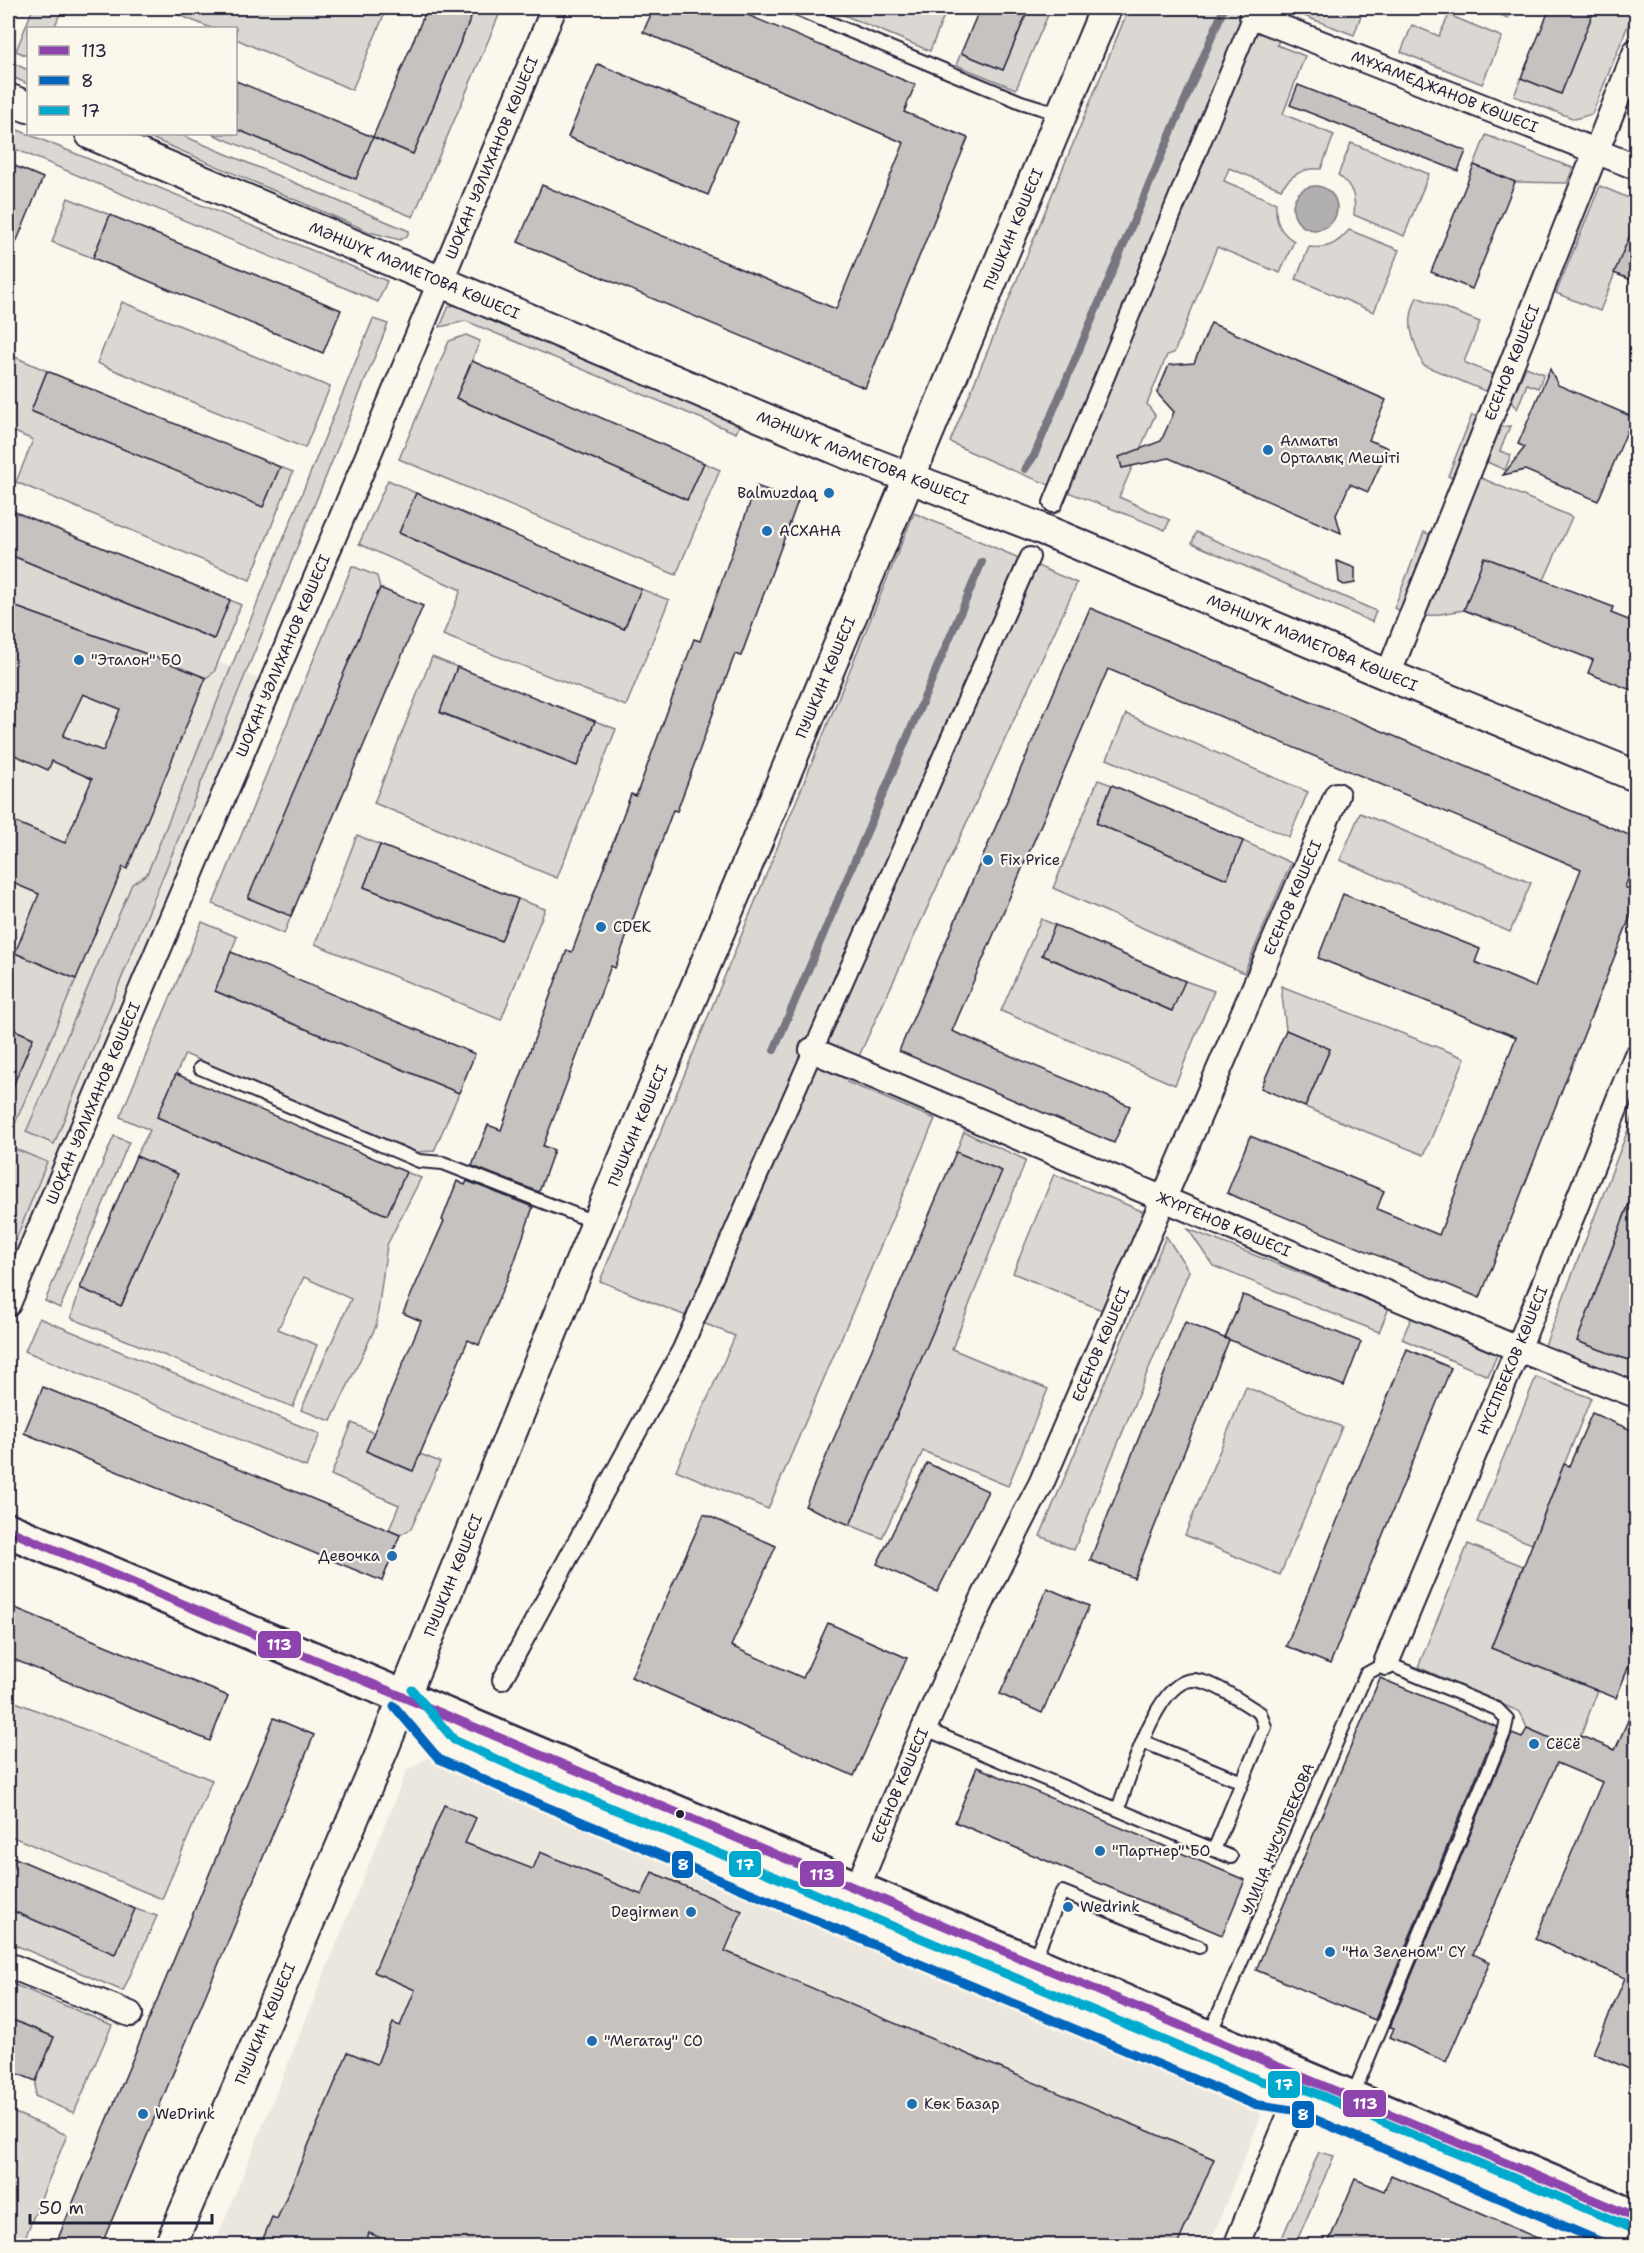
<svg xmlns="http://www.w3.org/2000/svg" width="1644" height="2253" font-family="'Shantell Sans',sans-serif">
  <style>
    .built { fill: #ebe7df }
    .green { fill: #dbd8d3; stroke: #7e7d87; stroke-width: 1.5 }
    .water { fill: #b1aeb0; stroke: #787681; stroke-width: 1.5 }
    .lines { fill: none; stroke-linecap: round; stroke-linejoin: round }
    .stream { stroke: #787681; stroke-width: 8 }
    .building { fill: #c6c2c0; stroke: #22223b; stroke-width: 1.5; fill-rule: evenodd }
    .service-casing { stroke: #22223b; stroke-width: 16 }
    .pedestrian-casing { stroke: #22223b; stroke-width: 22 }
    .minor-casing { stroke: #22223b; stroke-width: 28 }
    .tertiary-casing { stroke: #22223b; stroke-width: 34 }
    .secondary-casing { stroke: #22223b; stroke-width: 38 }
    .service { stroke: #fbf7ec; stroke-width: 12 }
    .pedestrian { stroke: #fbf7ec; stroke-width: 18 }
    .minor { stroke: #fbf7ec; stroke-width: 24 }
    .tertiary { stroke: #fbf7ec; stroke-width: 30 }
    .secondary { stroke: #fbf7ec; stroke-width: 33 }
    .bus-1-casing { stroke: #fbf7ec; stroke-width: 14 }
    .bus-2-casing { stroke: #fbf7ec; stroke-width: 14 }
    .bus-3-casing { stroke: #fbf7ec; stroke-width: 14 }
    .bus-1 { stroke: #8e44ad; stroke-width: 9 }
    .bus-2 { stroke: #0065bd; stroke-width: 9 }
    .bus-3 { stroke: #00a9ce; stroke-width: 9 }
    .poi-dot { fill: #1f6fb2; stroke: #fbf7ec; stroke-width: 2 }
    .bus-dot { fill: #22223b; stroke: #fbf7ec; stroke-width: 2 }
    .labels { text-anchor: middle; stroke-width: 4.5; stroke-linejoin: round; paint-order: stroke }
    .street-label { font-size: 15px; fill: #22223b; stroke: #fbf7ec }
    .poi-label { font-size: 15px; fill: #22223b; stroke: #fbf7ec; text-anchor: start }
    .line-badge { stroke: #fbf7ec; stroke-width: 2 }
    .badge-label { font-size: 16px; text-anchor: middle; font-weight: bold; fill: #fff }
  </style>
  <rect width="100%" height="100%" fill="#fbf7ec"/>
  <filter id="ink" filterUnits="userSpaceOnUse"><feTurbulence type="fractalNoise" baseFrequency=".0167" numOctaves="2"/><feDisplacementMap in="SourceGraphic" scale="12" xChannelSelector="R" yChannelSelector="G"/><feConvolveMatrix kernelMatrix="1 2 1 2 8 2 1 2 1" color-interpolation-filters="sRGB"/></filter>
  <g filter="url(#ink)">
    <g class="built">
      <polygon points="8,573 261,680 8,1273"/>
      <polygon points="435,1754 1262,2114 1209,2245 214,2246 407,1770"/>
    </g>
    <g class="green">
      <polygon points="33,8 62,9 54,28 28,28 28,56 16,51"/>
      <polygon points="162,8 387,8 352,90 236,39 236,28 211,28"/>
      <polygon points="475,8 502,8 413,217 212,134 236,134 236,129 355,179 373,137 413,154"/>
      <polygon points="827,8 947,8 930,51"/>
      <polygon points="1029,8 1051,8 1016,89 956,65 961,53 1003,70"/>
      <path d="M1129,8h227l7,2 -9,25 -63,-24 -14,34 28,11 -22,58 51,21 -13,34c-17,-2 -30,6 -40,20l-52,-21 -5,13 52,22c-1,17 3,29 18,38l-14,32 -63,-26 -43,106 -7,2 -20,49 8,11 -36,82 51,23 -5,10c-71,-30 -145,-53 -215,-88z"/>
      <polygon points="1484,8 1513,8 1508,18"/>
      <polygon points="1595,8 1635,8 1592,114 1575,119 1514,96 1521,78 1561,94"/>
      <polygon points="1449,15 1502,37 1482,84 1401,52 1412,25 1439,36"/>
      <polygon points="13,63 28,70 28,84 8,75"/>
      <polygon points="8,126 387,281 378,302 8,146"/>
      <polygon points="142,134 179,134 409,231 407,236 400,240 370,232"/>
      <polygon points="1486,135 1573,168 1567,183 1515,182 1474,165"/>
      <path d="M1351,143l78,31 -25,62 -50,-21c2,-18 -1,-29 -16,-40z"/>
      <polygon points="1600,186 1636,201 1636,237 1630,235 1600,311 1556,293"/>
      <polygon points="68,198 110,215 93,258 52,242"/>
      <path d="M1349,230l50,20 -25,62 -78,-33 13,-32c19,2 28,-3 40,-17z"/>
      <path d="M1417,297l63,25 -16,40 35,15 -7,17 -69,-29c-10,-27 -19,-40 -6,-68z"/>
      <polygon points="122,302 330,387 305,448 97,363"/>
      <polygon points="465,304 741,422 736,433 466,321 440,327 449,306"/>
      <polygon points="373,319 388,324 54,1144 26,1132 132,884 147,874"/>
      <polygon points="466,335 480,341 456,398 687,500 704,463 720,470 676,575 399,459 449,341"/>
      <polygon points="8,354 47,371 31,411 263,506 280,467 293,472 250,580 16,482 33,440 8,429"/>
      <polygon points="1526,367 1544,374 1538,388 1527,384 1517,409 1511,402"/>
      <polygon points="1472,415 1482,418 1457,479 1448,476"/>
      <polygon points="1510,426 1500,451 1511,455 1505,470 1487,462 1501,427"/>
      <polygon points="1479,477 1572,517 1544,580 1484,557 1464,610 1422,617"/>
      <polygon points="388,480 416,493 399,533 624,629 641,589 669,600 626,706 443,635 461,590 359,544"/>
      <polygon points="914,513 1077,583 847,1082 935,1119 768,1509 676,1470 735,1336 600,1281"/>
      <polygon points="1196,532 1376,611 1372,622 1192,543"/>
      <polygon points="1424,532 1433,536 1403,612 1394,608"/>
      <polygon points="8,554 213,639 230,600 241,605 214,672 206,678 152,656 8,604"/>
      <polygon points="352,566 377,576 380,588 249,898 291,916 284,934 213,904"/>
      <polygon points="432,657 457,667 440,713 577,766 595,721 616,729 557,878 374,803"/>
      <polygon points="1126,714 1308,792 1289,837 1107,759"/>
      <polygon points="1098,780 1112,785 1096,823 1227,879 1243,841 1291,863 1244,973 1053,888"/>
      <polygon points="1360,813 1531,883 1510,932 1340,860"/>
      <polygon points="357,835 380,845 364,887 501,941 518,899 545,909 501,1020 315,944"/>
      <polygon points="1041,919 1055,925 1042,955 1171,1011 1185,981 1214,991 1175,1085 1001,1011"/>
      <polygon points="202,922 237,937 215,991 459,1093 434,1151 417,1152 185,1054 157,1117 387,1215 406,1172 421,1178 387,1245 376,1326 331,1421 301,1410 351,1299 304,1277 278,1329 317,1345 293,1407 71,1318 80,1288 122,1305 177,1174 136,1156 150,1130 120,1117"/>
      <polygon points="15,953 76,979 14,1126 8,1123 8,1098 33,1038 8,1027 8,956"/>
      <polygon points="1281,986 1465,1058 1424,1155 1305,1107 1330,1050 1286,1030"/>
      <polygon points="1636,1109 1636,1184 1577,1341 1636,1363 1636,1384 1544,1348"/>
      <polygon points="964,1132 1026,1160 952,1349 1048,1389 1008,1486 923,1451 882,1538 850,1525 1001,1172 956,1152"/>
      <polygon points="114,1136 129,1142 60,1308 45,1301"/>
      <polygon points="8,1146 47,1162 8,1259"/>
      <polygon points="1054,1174 1144,1212 1104,1311 1013,1273"/>
      <polygon points="1188,1229 1389,1308 1379,1332 1213,1266"/>
      <polygon points="1166,1236 1189,1271 1074,1550 1040,1536"/>
      <polygon points="1412,1316 1498,1353 1488,1376 1402,1339"/>
      <polygon points="39,1318 320,1434 306,1467 25,1351"/>
      <polygon points="1536,1377 1591,1398 1532,1544 1477,1522"/>
      <polygon points="1246,1387 1342,1427 1280,1575 1185,1535"/>
      <polygon points="352,1423 374,1433 366,1451 412,1471 420,1454 440,1462 411,1529 400,1535 389,1530 399,1505 331,1475"/>
      <polygon points="1468,1544 1523,1566 1491,1648 1598,1690 1577,1746 1565,1745 1527,1728 1520,1712 1418,1667"/>
      <polygon points="8,1699 212,1780 162,1899 8,1835"/>
      <polygon points="8,1909 115,1954 135,1909 157,1916 123,1991 8,1942"/>
      <polygon points="8,1982 112,2025 74,2113 35,2096 36,2081 54,2037 8,2018"/>
      <polygon points="8,2110 67,2135 22,2245 8,2245"/>
      <polygon points="1319,2152 1334,2156 1295,2245 1279,2245"/>
    </g>
    <circle class="water" cx="1315" cy="208" r="22"/>
    <g class="lines">
      <g class="stream">
        <polyline points="1025,469 1034,456 1224,8"/>
        <polyline points="774,1050 982,562"/>
      </g>
    </g>
    <g class="building">
      <polygon points="427,8 475,8 413,154 373,137"/>
      <polygon points="654,8 731,8 915,85 904,112 968,138 865,388 518,242 542,185 836,309 904,143 643,32"/>
      <polygon points="980,8 1029,8 1003,70 961,53"/>
      <polygon points="1550,8 1595,8 1561,94 1521,78"/>
      <polygon points="598,64 738,122 708,195 568,137"/>
      <polygon points="236,81 373,137 356,179 236,129"/>
      <polygon points="1298,85 1466,151 1458,171 1290,105"/>
      <polygon points="8,163 43,178 8,262"/>
      <polygon points="1474,165 1515,182 1472,289 1431,272"/>
      <polygon points="110,215 341,310 323,353 93,258"/>
      <polygon points="1636,221 1636,282 1614,273"/>
      <polygon points="1211,323 1386,400 1369,440 1388,448 1368,492 1350,484 1336,515 1341,533 1169,458 1122,468 1119,457 1161,441 1174,412 1157,393 1169,365 1194,363"/>
      <polygon points="472,361 704,463 687,500 456,398"/>
      <polygon points="1550,369 1558,385 1633,417 1598,501 1525,470 1503,475 1525,447 1518,444"/>
      <polygon points="47,371 280,467 263,507 31,411"/>
      <polygon points="756,486 798,501 741,656 735,654 677,811 673,810 615,968 611,966 543,1146 554,1150 539,1192 472,1166 488,1125 501,1130 567,950 572,952 631,794 636,796 694,639 700,641"/>
      <polygon points="416,493 641,589 624,629 399,533"/>
      <polygon points="8,509 230,600 214,639 8,554"/>
      <polygon points="1484,557 1613,607 1611,613 1636,623 1636,692 1588,673 1593,660 1464,610"/>
      <polygon points="1337,561 1355,568 1355,583 1344,585 1339,582"/>
      <polygon points="380,588 423,606 291,916 248,898"/>
      <path d="M8,604l144,52 54,22 -79,191 -4,-2 -47,112 -61,-26 24,-59 -31,-13v-62l57,24 27,-64 -40,-18 -4,9 -40,-18zM83,694l37,15 -17,42 -40,-15z"/>
      <polygon points="1090,608 1636,838 1636,859 1625,887 1636,892 1636,902 1480,1298 1227,1193 1250,1136 1384,1191 1377,1209 1439,1235 1516,1037 1318,958 1343,894 1480,949 1475,962 1535,987 1581,869 1108,669 952,1031 1130,1106 1114,1143 899,1051"/>
      <polygon points="457,667 595,721 577,766 440,712"/>
      <polygon points="1112,785 1243,841 1227,879 1096,823"/>
      <polygon points="380,845 518,899 501,941 364,887"/>
      <polygon points="1055,925 1185,981 1172,1011 1042,955"/>
      <polygon points="231,952 475,1054 459,1093 215,991"/>
      <polygon points="8,1027 33,1038 8,1098"/>
      <polygon points="1286,1030 1330,1049 1305,1107 1261,1088"/>
      <polygon points="176,1074 406,1172 387,1215 157,1117"/>
      <polygon points="956,1152 1002,1171 850,1525 805,1506"/>
      <polygon points="136,1156 178,1174 121,1306 80,1288"/>
      <polygon points="457,1181 465,1185 467,1181 533,1207 514,1263 479,1345 468,1340 413,1471 366,1451 421,1321 403,1313 444,1221 442,1220"/>
      <polygon points="1635,1188 1636,1189 1636,1363 1577,1341"/>
      <polygon points="1243,1295 1361,1342 1344,1386 1225,1338"/>
      <polygon points="1185,1322 1229,1340 1134,1578 1090,1560"/>
      <polygon points="1407,1349 1451,1368 1330,1664 1286,1646"/>
      <polygon points="43,1387 400,1535 382,1581 24,1433"/>
      <polygon points="1592,1413 1636,1432 1636,1660 1632,1658 1616,1698 1491,1648 1564,1464 1569,1466"/>
      <polygon points="927,1463 988,1491 937,1592 877,1564"/>
      <polygon points="704,1514 776,1546 731,1646 803,1678 828,1623 907,1658 854,1776 631,1677"/>
      <polygon points="1047,1588 1089,1606 1042,1713 1000,1694"/>
      <polygon points="8,1605 228,1696 210,1741 8,1657"/>
      <polygon points="1380,1678 1497,1727 1375,2020 1256,1970"/>
      <polygon points="1636,1702 1636,2072 1593,2053 1625,1978 1535,1939 1602,1782 1557,1763 1473,1954 1490,1962 1446,2062 1390,2037 1394,2028 1390,2027 1512,1734 1522,1738 1527,1728 1575,1749 1581,1736 1615,1750"/>
      <polygon points="274,1718 314,1735 101,2246 55,2246"/>
      <polygon points="977,1767 1245,1880 1222,1935 955,1822"/>
      <polygon points="444,1805 476,1818 465,1843 533,1869 540,1852 642,1895 652,1872 742,1911 725,1951 1214,2159 1177,2246 400,2246 369,2233 364,2246 260,2246 272,2217 277,2219 348,2052 377,2064 393,2023 400,2026 415,1990 374,1972"/>
      <polygon points="8,1855 135,1909 115,1954 8,1909"/>
      <polygon points="8,2018 54,2037 36,2081 8,2070"/>
      <polygon points="1391,2175 1556,2246 1327,2246 1355,2179 1384,2191"/>
    </g>
    <g class="lines">
      <defs>
        <g id="service">
          <polyline points="794,8 1021,102 1060,114"/>
          <polyline points="200,1068 419,1161 443,1163 597,1223"/>
          <polyline points="416,1712 447,1750 509,1778 1258,2093 1296,2098 1636,2243"/>
          <polyline points="923,1728 1231,1857"/>
          <polyline points="1144,1742 1242,1782"/>
          <path d="M1118,1809c11,-28 38,-131 76,-129 22,2 47,22 66,33l5,14 -51,123"/>
          <polyline points="1033,1962 1062,1892 1199,1947"/>
          <polyline points="1209,2036 1366,1674 1386,1663 1497,1709 1507,1719 1504,1733 1352,2097"/>
        </g>
        <g id="pedestrian">
          <polyline points="1053,503 1256,8"/>
          <polyline points="502,1680 682,1349 1030,557"/>
        </g>
        <g id="minor">
          <path id="s1" d="M1252,16l384,151"/>
          <path id="s2" d="M1388,675l248,-624"/>
          <path id="s3" d="M812,1050l706,299 118,46"/>
          <path id="s4" d="M8,1304l359,-846 187,-450"/>
          <path id="s5" d="M1386,1663l132,-314 118,-292"/>
          <path id="s6" d="M857,1889c56,-138 114,-274 184,-405l296,-689"/>
          <polyline points="8,1965 130,2014"/>
          <polyline points="1236,2246 1305,2078"/>
        </g>
        <g id="tertiary">
          <polyline points="8,99 28,107"/>
          <path id="s7" d="M91,134l755,319 196,76 346,146 248,101"/>
          <path id="s8" d="M170,2246l213,-497 186,-459 537,-1282"/>
        </g>
        <polyline id="secondary" points="8,1530 1636,2218"/>
      </defs>
      <use href="#service" class="service-casing"/>
      <use href="#pedestrian" class="pedestrian-casing"/>
      <use href="#minor" class="minor-casing"/>
      <use href="#tertiary" class="tertiary-casing"/>
      <use href="#secondary" class="secondary-casing"/>
      <use href="#service" class="service"/>
      <use href="#pedestrian" class="pedestrian"/>
      <use href="#minor" class="minor"/>
      <use href="#tertiary" class="tertiary"/>
      <use href="#secondary" class="secondary"/>
      <defs>
        <polyline id="bus-1" points="8,1530 1636,2218"/>
        <polyline id="bus-2" points="394,1706 439,1759 504,1789 1253,2104 1293,2110 1611,2246"/>
        <polyline id="bus-3" points="412,1690 454,1740 514,1767 1261,2081 1301,2087 1636,2230"/>
      </defs>
      <use href="#bus-1" class="bus-1-casing"/>
      <use href="#bus-2" class="bus-2-casing"/>
      <use href="#bus-3" class="bus-3-casing"/>
      <use href="#bus-1" class="bus-1"/>
      <use href="#bus-2" class="bus-2"/>
      <use href="#bus-3" class="bus-3"/>
    </g>
  </g>
  <g class="poi-dot">
    <circle cx="1268" cy="450" r="6"/>
    <circle cx="829" cy="493" r="6"/>
    <circle cx="767" cy="531" r="6"/>
    <circle cx="79" cy="660" r="6"/>
    <circle cx="988" cy="860" r="6"/>
    <circle cx="601" cy="927" r="6"/>
    <circle cx="392" cy="1556" r="6"/>
    <circle cx="1534" cy="1744" r="6"/>
    <circle cx="1100" cy="1851" r="6"/>
    <circle cx="1068" cy="1907" r="6"/>
    <circle cx="691" cy="1912" r="6"/>
    <circle cx="1330" cy="1952" r="6"/>
    <circle cx="592" cy="2041" r="6"/>
    <circle cx="912" cy="2104" r="6"/>
    <circle cx="143" cy="2114" r="6"/>
  </g>
  <circle class="bus-dot" cx="680" cy="1814" r="5"/>
  <g class="labels">
    <g class="street-label">
      <text dy="5" stroke="none"><textPath href="#s1" startOffset="207">МҰХАМЕДЖАНОВ КӨШЕСІ</textPath></text>
      <text dy="5" stroke="none"><textPath href="#s4" startOffset="1244">ШОҚАН УӘЛИХАНОВ КӨШЕСІ</textPath></text>
      <text dy="5" stroke="none"><textPath href="#s8" startOffset="2186">ПУШКИН КӨШЕСІ</textPath></text>
      <text dy="5" stroke="none"><textPath href="#s7" startOffset="351">МӘНШҮК МӘМЕТОВА КӨШЕСІ</textPath></text>
      <text dy="5" stroke="none"><textPath href="#s2" startOffset="336">ЕСЕНОВ КӨШЕСІ</textPath></text>
      <text dy="5" stroke="none"><textPath href="#s7" startOffset="837">МӘНШҮК МӘМЕТОВА КӨШЕСІ</textPath></text>
      <text dy="5" stroke="none"><textPath href="#s7" startOffset="1323">МӘНШҮК МӘМЕТОВА КӨШЕСІ</textPath></text>
      <text dy="5" stroke="none"><textPath href="#s4" startOffset="704">ШОҚАН УӘЛИХАНОВ КӨШЕСІ</textPath></text>
      <text dy="5" stroke="none"><textPath href="#s8" startOffset="1700">ПУШКИН КӨШЕСІ</textPath></text>
      <text dy="5" stroke="none"><textPath href="#s6" startOffset="1083">ЕСЕНОВ КӨШЕСІ</textPath></text>
      <text dy="5" stroke="none"><textPath href="#s4" startOffset="218">ШОҚАН УӘЛИХАНОВ КӨШЕСІ</textPath></text>
      <text dy="5" stroke="none"><textPath href="#s8" startOffset="1214">ПУШКИН КӨШЕСІ</textPath></text>
      <text dy="5" stroke="none"><textPath href="#s3" startOffset="447">ЖҮРГЕНОВ КӨШЕСІ</textPath></text>
      <text dy="5" stroke="none"><textPath href="#s6" startOffset="597">ЕСЕНОВ КӨШЕСІ</textPath></text>
      <text dy="5" stroke="none"><textPath href="#s5" startOffset="328">НҮСІПБЕКОВ КӨШЕСІ</textPath></text>
      <text dy="5" stroke="none"><textPath href="#s8" startOffset="728">ПУШКИН КӨШЕСІ</textPath></text>
      <text dy="5" stroke="none"><textPath href="#s6" startOffset="112">ЕСЕНОВ КӨШЕСІ</textPath></text>
      <text transform="translate(1278 1839) rotate(-67)" y="5">УЛИЦА НУСУПБЕКОВА</text>
      <text dy="5" stroke="none"><textPath href="#s8" startOffset="242">ПУШКИН КӨШЕСІ</textPath></text>
    </g>
    <g class="poi-label">
      <text x="1280" y="446">Алматы<tspan x="1280" dy="17">Орталық Мешіті</tspan></text>
      <text x="817" y="498" text-anchor="end">Balmuzdaq</text>
      <text x="779" y="536">ACXAHA</text>
      <text x="91" y="665">"Эталон" БО</text>
      <text x="1000" y="865">Fix Price</text>
      <text x="613" y="932">CDEK</text>
      <text x="380" y="1561" text-anchor="end">Девочка</text>
      <text x="1546" y="1749">СёСё</text>
      <text x="1112" y="1856">"Партнер" БО</text>
      <text x="1080" y="1912">Wedrink</text>
      <text x="679" y="1917" text-anchor="end">Degirmen</text>
      <text x="1342" y="1957">"На Зеленом" СҮ</text>
      <text x="604" y="2046">"Мегатау" СО</text>
      <text x="924" y="2109">Көк Базар</text>
      <text x="155" y="2119">WeDrink</text>
    </g>
  </g>
  <g class="line-badge">
    <rect x="257" y="1630" width="45" height="29" rx="6" fill="#8e44ad"/>
    <rect x="728" y="1850" width="34" height="28" rx="6" fill="#00a9ce"/>
    <rect x="671" y="1850" width="23" height="29" rx="6" fill="#0065bd"/>
    <rect x="799" y="1860" width="46" height="28" rx="6" fill="#8e44ad"/>
    <rect x="1267" y="2070" width="34" height="29" rx="6" fill="#00a9ce"/>
    <rect x="1342" y="2089" width="45" height="29" rx="6" fill="#8e44ad"/>
    <rect x="1291" y="2100" width="24" height="29" rx="6" fill="#0065bd"/>
  </g>
  <g class="badge-label">
    <text x="279" y="1650">113</text>
    <text x="745" y="1870">17</text>
    <text x="683" y="1870">8</text>
    <text x="822" y="1880">113</text>
    <text x="1284" y="2090">17</text>
    <text x="1365" y="2109">113</text>
    <text x="1303" y="2120">8</text>
  </g>
  <rect width="1644" height="2253" fill="none" stroke="#fbf7ec" stroke-width="30"/>
  <rect x="15" y="15" width="1614" height="2223" fill="none" stroke="#22223b" stroke-width="2" filter="url(#ink)"/>
  <rect x="27" y="27" width="210" height="108" fill="#fbf7ec" stroke="#a4a2a5" stroke-width="1.5"/>
  <rect x="39" y="46" width="30" height="9" fill="#8e44ad" stroke="#a4a2a5" stroke-width="1.5"/>
  <text x="81" y="57" font-size="18" fill="#22223b">113</text>
  <rect x="39" y="76" width="30" height="9" fill="#0065bd" stroke="#a4a2a5" stroke-width="1.5"/>
  <text x="81" y="87" font-size="18" fill="#22223b">8</text>
  <rect x="39" y="106" width="30" height="9" fill="#00a9ce" stroke="#a4a2a5" stroke-width="1.5"/>
  <text x="81" y="117" font-size="18" fill="#22223b">17</text>
  <path d="M30 2214v9h182v-9" fill="none" stroke="#22223b" stroke-width="3"/>
  <text x="39" y="2214" font-size="18" fill="#22223b" stroke="#fbf7ec" stroke-width="4.5" paint-order="stroke">50 m</text>
</svg>
